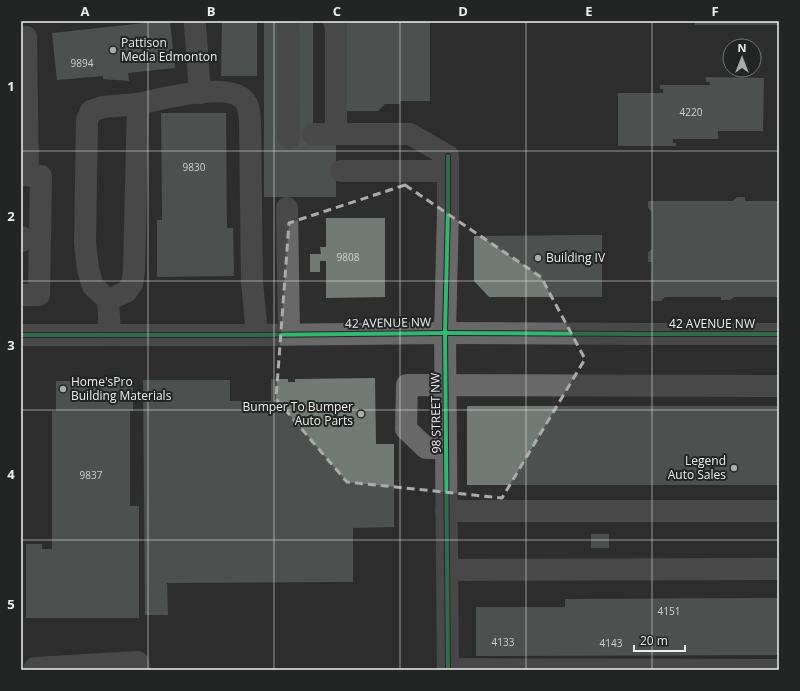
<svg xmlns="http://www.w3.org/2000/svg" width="800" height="691" font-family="'Open Sans',sans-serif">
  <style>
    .building { fill: #727a75 }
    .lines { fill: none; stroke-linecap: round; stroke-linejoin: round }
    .minor { stroke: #676867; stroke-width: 22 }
    .cycleway-casing { stroke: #222523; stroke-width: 6 }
    .cycleway { stroke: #33b770; stroke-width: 4 }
    .marked { fill: none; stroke: #aaabaa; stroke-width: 3; stroke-dasharray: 8 5; stroke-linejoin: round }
    .grid { fill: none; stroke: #edefed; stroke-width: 1; stroke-opacity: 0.55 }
    .poi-dot { fill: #aaabaa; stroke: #222523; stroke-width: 1.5 }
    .labels { text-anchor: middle; stroke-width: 4; stroke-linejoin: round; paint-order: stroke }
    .number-label { font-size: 10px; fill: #ced2cf }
    .poi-label { font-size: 12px; fill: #edefed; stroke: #222523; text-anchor: start }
    .street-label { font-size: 12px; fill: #edefed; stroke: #222523 }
    .neatline { fill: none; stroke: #edefed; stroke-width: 1.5 }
    .grid-label { font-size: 13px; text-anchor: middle; font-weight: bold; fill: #edefed }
  </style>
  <rect width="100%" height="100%" fill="#2d2e2d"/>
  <g class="building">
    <polygon points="163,21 170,21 175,68 128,73 129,81 103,79 103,76 57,80 52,33"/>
    <polygon points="222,21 257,21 257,76 221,76"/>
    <polygon points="264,21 313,21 313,144 336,144 336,197 264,197"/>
    <polygon points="344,21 430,21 430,101 400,101 400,104 385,104 378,111 344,111"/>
    <rect x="695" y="21" width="84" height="4"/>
    <polygon points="706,77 764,78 763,131 718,131 718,139 673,139 673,143 676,143 676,146 618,146 618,93 663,93 663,89 660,89 660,85 710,85 710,82 706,82"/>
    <polygon points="161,113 226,113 227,228 233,228 234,276 157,277 157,220 162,220"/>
    <polygon points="737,197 745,197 745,201 779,201 779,297 734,297 730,300 721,300 721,297 665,297 661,301 651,301 652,262 648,262 648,252 652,249 652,212 648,208 648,201 733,201"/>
    <polygon points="326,218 385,218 385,297 326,298 326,261 320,261 320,272 310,272 310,254 321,254 320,247 326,247"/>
    <polygon points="579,235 602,235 602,297 489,297 474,281 474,236"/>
    <polygon points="375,378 376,444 394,444 394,527 353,528 353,582 167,583 168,615 145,615 143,380 230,380 230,401 271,401 271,379 288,379 288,382 295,382 295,379"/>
    <polygon points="56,381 133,381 133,411 130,411 130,506 139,506 139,618 26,618 26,544 42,544 42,549 52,549 52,411 56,411"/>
    <rect x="467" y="406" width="312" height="79"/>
    <rect x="591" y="534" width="18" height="14"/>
    <polygon points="779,598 779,655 476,656 476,607 565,607 565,599"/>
  </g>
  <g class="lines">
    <g class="minor">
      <polyline points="288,21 289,138"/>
      <polyline points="334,21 336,28 336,133"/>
      <polyline points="195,25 200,93"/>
      <polyline points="26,37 28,175"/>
      <polyline points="313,134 410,134 448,156 448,210 445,333 448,670"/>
      <polyline points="341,171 448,171"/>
      <polyline points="21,175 41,176 39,295 21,295"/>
      <polyline points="287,208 289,334"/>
      <polyline points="21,241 21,237"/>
      <polyline points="108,300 93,286 88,269 85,243 87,120 91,111 103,107 138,104"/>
      <polyline points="21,335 257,335 445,333 641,334 779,334"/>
      <path d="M110,335l-2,-35 18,-8 6,-8 2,-14 4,-166c22,-5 88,-22 105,-5 7,6 6,15 7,23l2,160 5,53"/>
      <polyline points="446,448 426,448 406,429 407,385 779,386"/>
      <polyline points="446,511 779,511"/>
      <polyline points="447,570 779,569"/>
      <polyline points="448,669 779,670"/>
      <polyline points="34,670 35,668 138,662 139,670"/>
    </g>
    <defs>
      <g id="cycleway">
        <polyline points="21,335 257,335 445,333 641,334 779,334"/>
        <polyline points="448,670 445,333 448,210 448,156"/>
      </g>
    </defs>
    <use href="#cycleway" class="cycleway-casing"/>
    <use href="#cycleway" class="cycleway"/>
  </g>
  <path d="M0 0H800V691H0ZM405,185l136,92 44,82 -83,139 -155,-16 -71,-83 13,-176z" fill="#2d2e2d" fill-opacity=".55" fill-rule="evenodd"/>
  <path class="marked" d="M405,185l136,92 44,82 -83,139 -155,-16 -71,-83 13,-176z"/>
  <path class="grid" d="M148,21v649M274,21v649M400,21v649M526,21v649M652,21v649M21,151h758M21,281h758M21,410h758M21,540h758"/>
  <g class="poi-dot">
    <circle cx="113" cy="50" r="4"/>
    <circle cx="538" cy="258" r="4"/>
    <circle cx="63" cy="389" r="4"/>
    <circle cx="361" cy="414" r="4"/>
    <circle cx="734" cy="468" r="4"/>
  </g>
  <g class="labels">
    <g class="number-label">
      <text x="82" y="67">9894</text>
      <text x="691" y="116">4220</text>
      <text x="194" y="171">9830</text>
      <text x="348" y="261">9808</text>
      <text x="91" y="479">9837</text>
      <text x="669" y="615">4151</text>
      <text x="503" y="646">4133</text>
      <text x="611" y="647">4143</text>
    </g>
    <g class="poi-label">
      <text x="121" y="47">Pattison<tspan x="121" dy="14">Media Edmonton</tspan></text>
      <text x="546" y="262">Building IV</text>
      <text x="71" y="386">Home'sPro<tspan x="71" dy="14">Building Materials</tspan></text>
      <text x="353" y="411" text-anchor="end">Bumper To Bumper<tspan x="353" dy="14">Auto Parts</tspan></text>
      <text x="726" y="465" text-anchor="end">Legend<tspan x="726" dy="14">Auto Sales</tspan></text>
    </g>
    <g class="street-label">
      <text transform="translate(388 323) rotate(-1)" y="4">42 AVENUE NW</text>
      <text x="712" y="328">42 AVENUE NW</text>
      <text transform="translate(436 413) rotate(-91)" y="4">98 STREET NW</text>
    </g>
  </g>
  <rect width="800" height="691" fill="none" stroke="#222523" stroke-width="44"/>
  <g transform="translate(742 58)"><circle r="19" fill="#222523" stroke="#737674"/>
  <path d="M0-3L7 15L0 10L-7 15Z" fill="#aaabaa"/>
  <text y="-6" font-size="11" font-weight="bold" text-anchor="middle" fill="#edefed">N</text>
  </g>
  <path d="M634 645v6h51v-6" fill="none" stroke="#edefed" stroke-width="2"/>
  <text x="640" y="645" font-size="12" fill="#edefed" stroke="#222523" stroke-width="3" paint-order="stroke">20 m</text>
  <rect x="22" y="22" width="756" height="647" class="neatline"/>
  <g class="grid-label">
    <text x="85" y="16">A</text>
    <text x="211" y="16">B</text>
    <text x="337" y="16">C</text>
    <text x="463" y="16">D</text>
    <text x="589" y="16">E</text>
    <text x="715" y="16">F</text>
    <text x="11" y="91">1</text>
    <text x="11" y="221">2</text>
    <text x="11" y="350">3</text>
    <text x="11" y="479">4</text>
    <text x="11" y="609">5</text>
  </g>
</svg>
